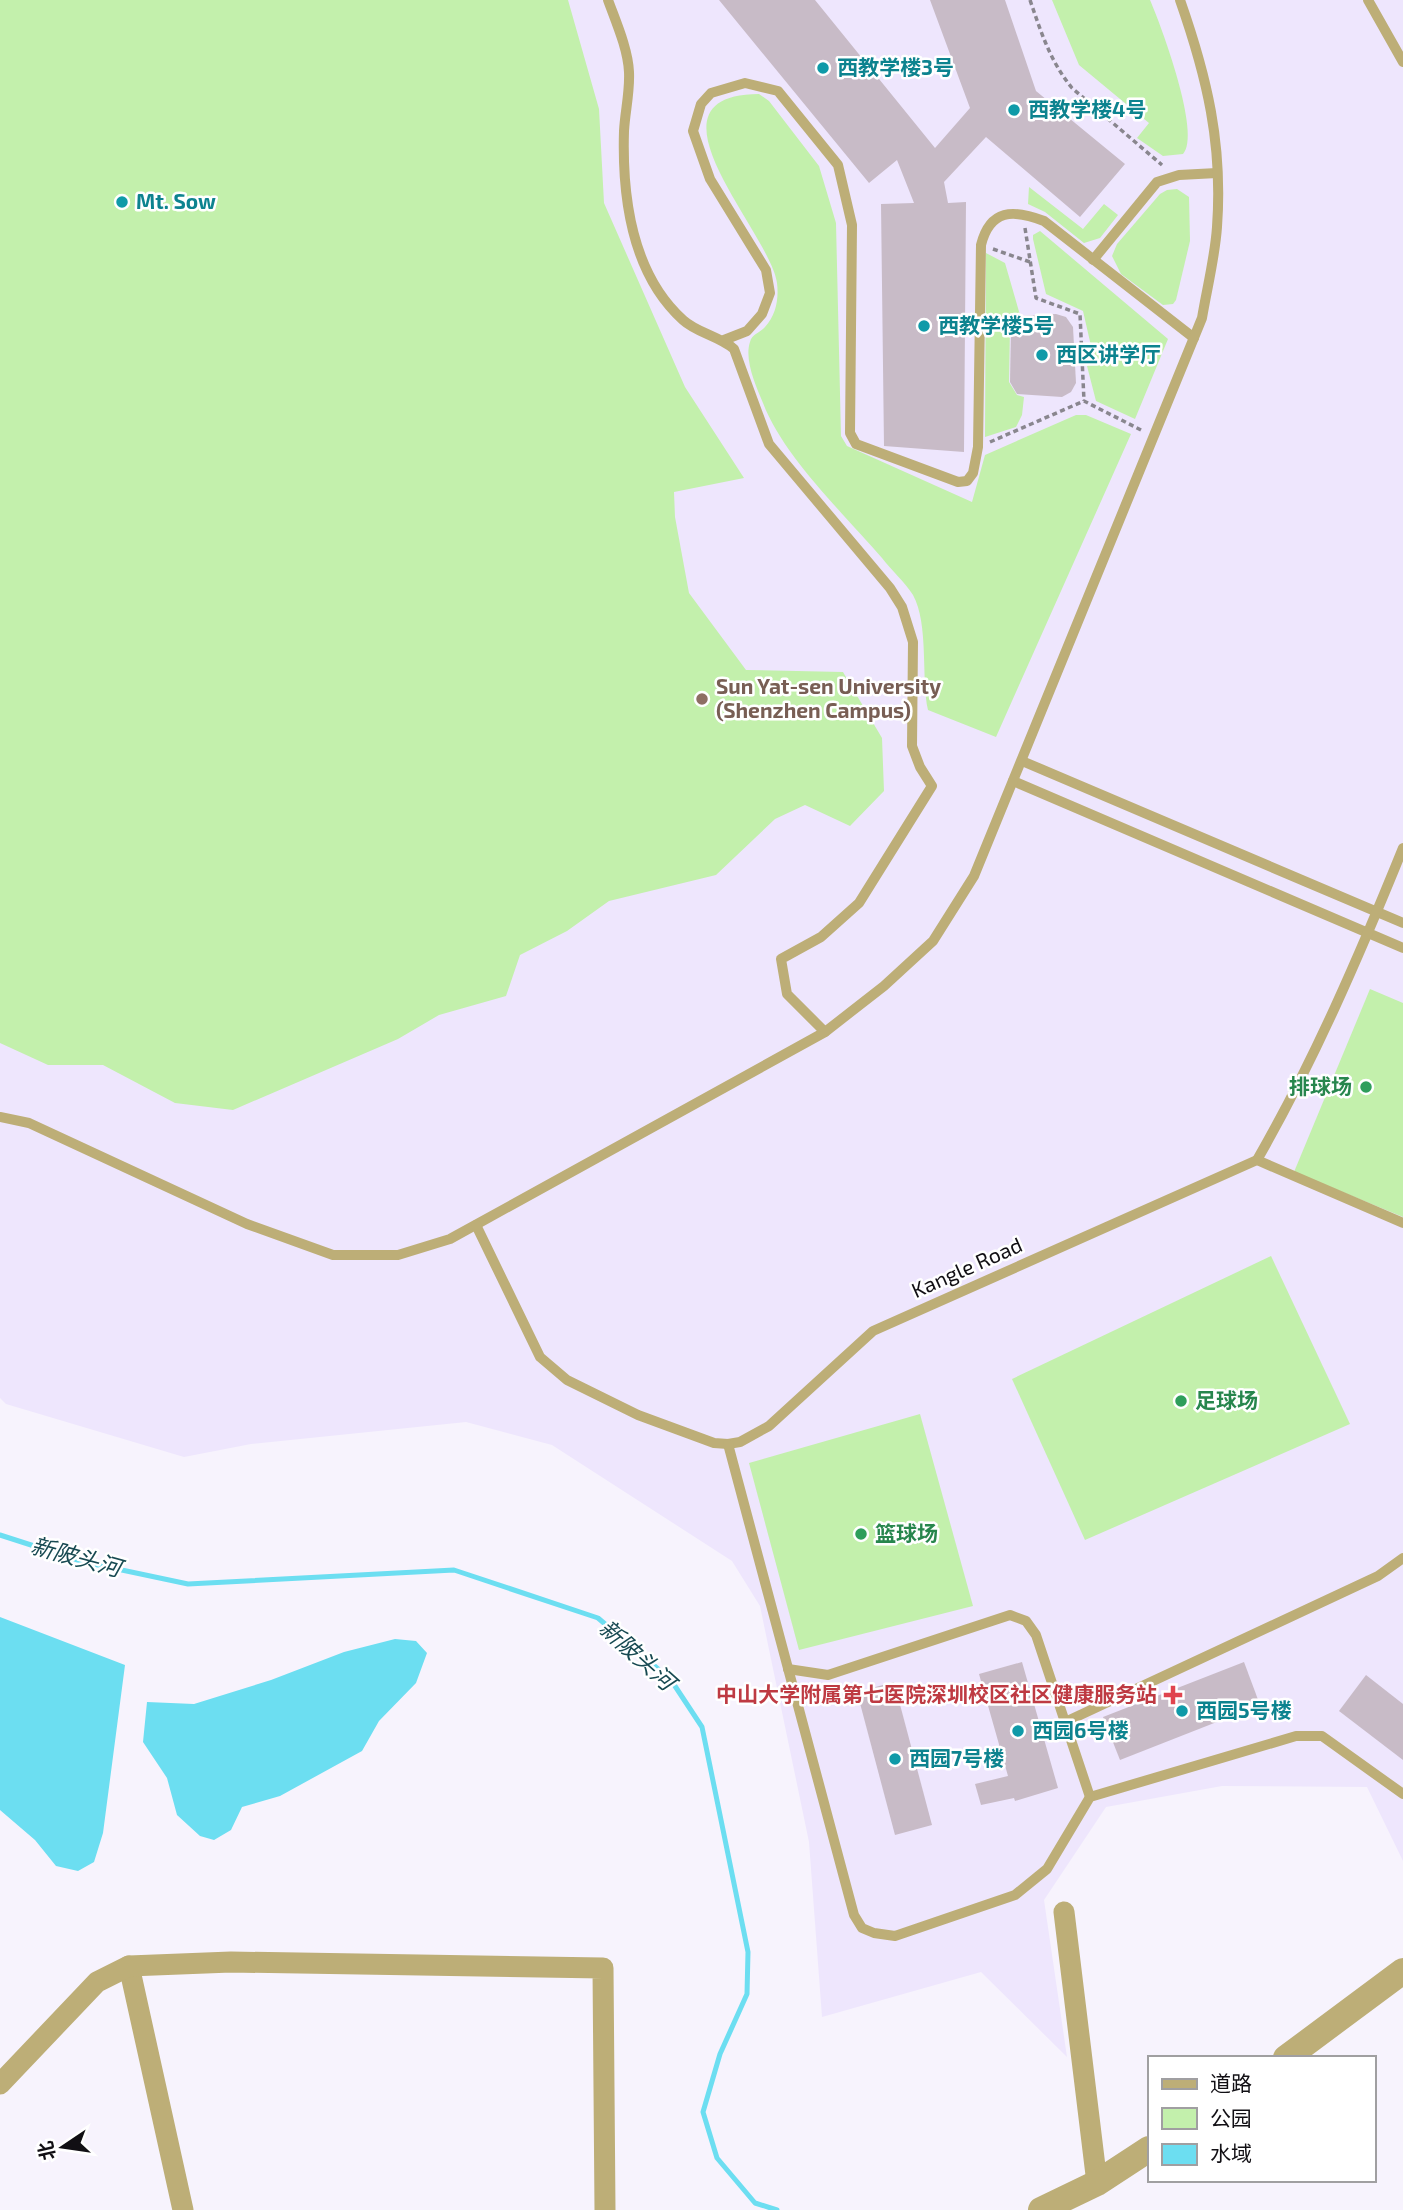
<svg xmlns="http://www.w3.org/2000/svg" width="1403" height="2210" font-family="'Exo 2','Noto Sans SC',sans-serif">
  <style>
    .built { fill: #eee6fd }
    .green { fill: #c3f0ac }
    .water { fill: #6cdef1 }
    .lines { fill: none; stroke-linecap: round; stroke-linejoin: round }
    .stream { stroke: #6cdef1; stroke-width: 5 }
    .building { fill: #c8bbc7 }
    .path { stroke: #89868e; stroke-width: 3.5; stroke-dasharray: 5 3.5; stroke-linecap: butt }
    .service { stroke: #bdae77; stroke-width: 10 }
    .minor { stroke: #bdae77; stroke-width: 21 }
    .tertiary { stroke: #bdae77; stroke-width: 26 }
    .culture-dot { fill: #0f9aa8; stroke: #fff; stroke-width: 2.5 }
    .education-dot { fill: #8d6e63; stroke: #fff; stroke-width: 2.5 }
    .leisure-dot { fill: #2e9e5b; stroke: #fff; stroke-width: 2.5 }
    .health-dot { fill: #e0444e; stroke: #fff; stroke-width: 2.5 }
    .labels { text-anchor: middle; stroke-width: 5; stroke-linejoin: round; paint-order: stroke }
    .culture-label { font-size: 21px; font-weight: bold; fill: #0d838f; stroke: #fff; text-anchor: start }
    .education-label { font-size: 21px; font-weight: bold; fill: #785e54; stroke: #fff; text-anchor: start }
    .leisure-label { font-size: 21px; font-weight: bold; fill: #27864d; stroke: #fff; text-anchor: start }
    .street-label { font-size: 21px; fill: #110f14; stroke: #fff }
    .health-label { font-size: 21px; font-weight: bold; fill: #be3a42; stroke: #fff; text-anchor: end }
    .water-label { font-size: 23px; font-style: italic; fill: #184a52; stroke: #fff }
  </style>
  <rect width="100%" height="100%" fill="#f7f3fd"/>
  <polygon class="built" points="0,0 1403,0 1403,1861 1367,1787 1222,1786 1106,1807 1044,1900 1067,2057 981,1972 822,2017 809,1842 760,1606 732,1561 552,1445 466,1422 251,1444 184,1457 6,1404 0,1398"/>
  <g class="green">
    <polygon points="0,0 568,0 599,109 604,203 685,387 744,478 674,492 675,517 689,593 746,670 843,672 882,738 884,791 850,826 805,805 775,819 716,875 609,901 567,931 520,955 506,996 439,1015 398,1039 233,1110 175,1103 103,1065 48,1065 0,1043"/>
    <path d="M1052,0h98c11,25 52,135 33,154l-20,2 -26,-18 12,-15 -70,-58z"/>
    <path d="M759,94l10,7 50,65 17,57 5,213 6,10 125,56 13,-47 91,-40h10l45,19 -135,303 -68,-27c-7,-31 1,-86 -15,-115 -8,-13 -22,-25 -31,-37 -38,-44 -99,-102 -119,-155 -7,-17 -19,-43 -13,-61 2,-8 10,-9 15,-15 11,-12 14,-28 12,-44 -7,-51 -143,-188 -18,-189z"/>
    <polygon points="1029,187 1083,229 1104,204 1118,215 1100,238 1084,243 1045,212 1028,204"/>
    <polygon points="1177,189 1189,197 1190,241 1176,300 1173,304 1163,305 1121,274 1112,256 1117,244 1160,194 1167,190"/>
    <polygon points="1040,231 1168,339 1135,419 1096,401 1087,366 1094,359 1083,311 1046,294 1033,239 1033,235"/>
    <polygon points="986,253 1005,263 1020,315 1010,329 1009,382 1017,395 1024,397 1022,415 1016,427 985,437"/>
    <polygon points="1370,989 1403,1003 1403,1217 1294,1172"/>
    <polygon points="1271,1256 1350,1424 1085,1540 1012,1379"/>
    <polygon points="920,1414 973,1606 799,1650 749,1463"/>
  </g>
  <g class="water">
    <polygon points="0,1617 125,1665 103,1833 94,1862 78,1871 56,1866 35,1840 0,1810"/>
    <polygon points="395,1639 416,1641 427,1653 416,1683 379,1721 362,1751 280,1796 242,1807 231,1830 214,1840 200,1836 177,1815 167,1778 143,1742 147,1702 194,1704 271,1680 344,1652"/>
  </g>
  <g class="lines">
    <polyline class="stream" points="0,1535 84,1562 188,1584 454,1570 598,1618 671,1680 702,1727 748,1952 747,1994 720,2054 703,2112 717,2158 755,2203 777,2210"/>
  </g>
  <g class="building">
    <polygon points="719,0 815,0 935,148 970,108 930,0 1005,0 1036,91 1125,164 1080,217 986,137 944,182 948,203 966,202 964,452 884,446 881,204 914,203 897,160 869,183"/>
    <polygon points="1056,314 1066,317 1073,327 1076,383 1071,392 1062,397 1017,394 1010,382 1011,329 1020,316"/>
    <polygon points="1022,1662 1058,1788 1015,1801 1014,1798 981,1805 975,1784 1008,1776 979,1674"/>
    <polygon points="1244,1662 1260,1705 1120,1760 1103,1717"/>
    <polygon points="1366,1675 1403,1704 1403,1760 1339,1711"/>
    <polygon points="894,1682 932,1825 895,1835 857,1692"/>
  </g>
  <g class="lines">
    <g class="path">
      <path d="M1030,0c11,32 20,61 42,88l90,77"/>
      <polyline points="1025,228 1036,298 1080,314 1084,401"/>
      <polyline points="993,249 1030,262"/>
      <polyline points="990,442 1084,401 1141,430"/>
    </g>
    <g class="service">
      <path d="M608,0c8,22 20,49 21,72 1,20 -4,40 -5,59 -2,66 7,142 59,189 14,13 36,16 51,29l35,95 121,144 12,19 11,35 -1,104 8,21 12,19 -73,117 -38,34 -40,22 6,35 38,38"/>
      <polyline points="1368,0 1403,62"/>
      <polyline points="1093,260 1157,182 1179,175 1217,173"/>
      <path d="M724,340l23,-9 15,-17 8,-21 -4,-23 -56,-91 -17,-48 8,-27 10,-11 34,-10 33,8 60,74 14,60 -2,208 6,11 102,38 9,-1 6,-8 5,-26 3,-202c9,-36 32,-36 63,-24l150,117"/>
      <polyline points="1022,761 1403,923"/>
      <polyline points="1013,781 1403,948"/>
      <path d="M0,1117l29,6 218,101 86,31h65l52,-16 375,-207 59,-46 49,-45 41,-65 228,-558c5,-30 13,-61 15,-91 6,-83 -10,-150 -37,-227"/>
      <polyline points="1257,1160 1403,1223"/>
      <path d="M476,1225l64,132 27,23 71,35 76,28 14,1 12,-2 29,-16 104,-95 384,-171c57,-99 103,-206 146,-312"/>
      <polyline points="728,1444 854,1915 862,1928 874,1933 895,1936 1015,1895 1047,1869 1090,1797 1296,1736 1322,1736 1403,1794"/>
      <polyline points="788,1669 828,1675 1010,1615 1026,1621 1036,1635 1090,1797"/>
      <polyline points="1063,1723 1378,1576 1403,1558"/>
    </g>
    <g class="minor">
      <polyline points="1064,1912 1097,2183"/>
      <polyline points="129,1966 183,2210"/>
      <polyline points="0,2084 97,1982 129,1966 231,1962 603,1968 605,2210"/>
    </g>
    <g class="tertiary">
      <polyline points="1286,2058 1403,1971"/>
      <polyline points="1041,2210 1097,2183 1149,2149"/>
    </g>
  </g>
  <g class="culture-dot">
    <circle cx="823" cy="68" r="7"/>
    <circle cx="1014" cy="110" r="7"/>
    <circle cx="122" cy="202" r="7"/>
    <circle cx="924" cy="326" r="7"/>
    <circle cx="1042" cy="355" r="7"/>
    <circle cx="1182" cy="1711" r="7"/>
    <circle cx="1018" cy="1731" r="7"/>
    <circle cx="895" cy="1759" r="7"/>
  </g>
  <circle class="education-dot" cx="702" cy="699" r="7"/>
  <g class="leisure-dot">
    <circle cx="1366" cy="1087" r="7"/>
    <circle cx="1181" cy="1401" r="7"/>
    <circle cx="861" cy="1534" r="7"/>
  </g>
  <path class="health-dot" d="M1169.5 1684.5h7v7h7v7h-7v7h-7v-7h-7v-7h7z"/>
  <g class="labels">
    <g class="culture-label">
      <text x="837" y="75">西教学楼3号</text>
      <text x="1028" y="117">西教学楼4号</text>
      <text x="136" y="209">Mt. Sow</text>
      <text x="938" y="333">西教学楼5号</text>
      <text x="1056" y="362">西区讲学厅</text>
      <text x="1196" y="1718">西园5号楼</text>
      <text x="1032" y="1738">西园6号楼</text>
      <text x="909" y="1766">西园7号楼</text>
    </g>
    <g class="education-label">
      <text x="716" y="694">Sun Yat-sen University<tspan x="716" dy="24">(Shenzhen Campus)</tspan></text>
    </g>
    <g class="leisure-label">
      <text x="1352" y="1094" text-anchor="end">排球场</text>
      <text x="1195" y="1408">足球场</text>
      <text x="875" y="1541">篮球场</text>
    </g>
    <g class="street-label">
      <text transform="translate(967 1268) rotate(-24)" y="7">Kangle Road</text>
    </g>
    <g class="health-label">
      <text x="1157" y="1702">中山大学附属第七医院深圳校区社区健康服务站</text>
    </g>
    <g class="water-label">
      <text transform="translate(76 1557) rotate(15)" y="8">新陂头河</text>
      <text transform="translate(637 1655) rotate(42)" y="8">新陂头河</text>
    </g>
  </g>
  <rect x="1148" y="2056" width="228" height="126" fill="#ffffff" stroke="#a09fa1" stroke-width="2"/>
  <rect x="1162" y="2079" width="35" height="10" fill="#bdae77" stroke="#a09fa1" stroke-width="2"/>
  <text x="1210" y="2091" font-size="21" fill="#110f14">道路</text>
  <rect x="1162" y="2108" width="35" height="21" fill="#c3f0ac" stroke="#a09fa1" stroke-width="2"/>
  <text x="1210" y="2126" font-size="21" fill="#110f14">公园</text>
  <rect x="1162" y="2144" width="35" height="21" fill="#6cdef1" stroke="#a09fa1" stroke-width="2"/>
  <text x="1210" y="2161" font-size="21" fill="#110f14">水域</text>
  <g transform="translate(63 2147) rotate(257)" stroke="#ffffff" stroke-width="5" paint-order="stroke">
  <path d="M0-5L12 26L0 18L-12 26Z" fill="#110f14"/>
  <text y="-10" font-size="19" font-weight="bold" text-anchor="middle" fill="#110f14">北</text>
  </g>
</svg>
